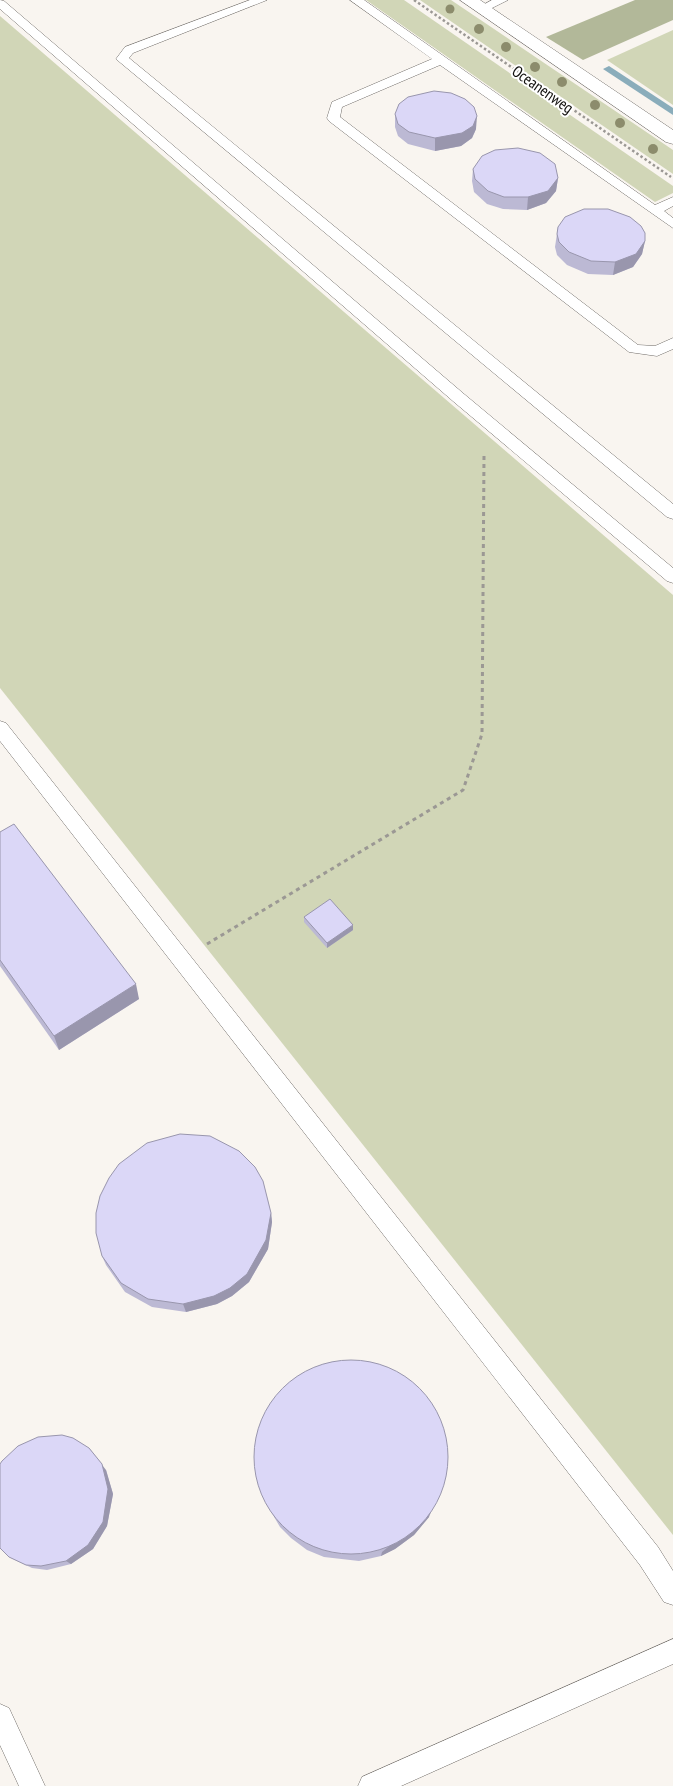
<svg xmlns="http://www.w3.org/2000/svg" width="673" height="1786" font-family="'PT Sans Narrow',sans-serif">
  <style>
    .green { fill: #d1d6b7 }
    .forest { fill: #b2b899 }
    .water { fill: #8aadbb }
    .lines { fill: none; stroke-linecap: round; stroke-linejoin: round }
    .service-casing { stroke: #706c68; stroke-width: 1 }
    .minor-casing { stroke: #706c68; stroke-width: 1 }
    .path-far1 { stroke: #9b9894; stroke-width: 2.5; stroke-dasharray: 2.5 2.5; stroke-linecap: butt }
    .path { stroke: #9b9894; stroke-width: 3; stroke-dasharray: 4 4; stroke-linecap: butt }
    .service { fill: #fff; fill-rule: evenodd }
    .minor { fill: #fff; fill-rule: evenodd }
    .tree { fill: #8c8c6c }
    .wall { fill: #bcb9d4 }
    .shaded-wall { fill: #9996ad }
    .building { fill: #dbd7f7; stroke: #9996ad }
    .labels { text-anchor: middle; stroke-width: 4; stroke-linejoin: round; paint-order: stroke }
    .far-street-label { font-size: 16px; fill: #11100e; stroke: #fff }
  </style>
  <rect width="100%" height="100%" fill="#f9f5f0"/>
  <g class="green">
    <polygon points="366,0 404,0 673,186 673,193 655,202"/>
    <polygon points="420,0 451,0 673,150 673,174"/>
    <polygon points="0,16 673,595 673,1535 0,688"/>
    <polygon points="673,30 673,105 607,60"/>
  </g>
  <polygon class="forest" points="635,0 673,0 673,20 583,60 546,37"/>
  <polygon class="water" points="609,66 673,108 673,115 603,69"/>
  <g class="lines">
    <defs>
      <g id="service">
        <polygon points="0,0 4,1 464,394 673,568 673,583 667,581 454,402 0,9"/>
        <polygon points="250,0 267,0 133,53 129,58 673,504 673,519 667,517 116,59 125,47"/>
        <polygon points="350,0 364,0 655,205 673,197 673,206 664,211 673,218 673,228 440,65 342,107 340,117 638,345 655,346 673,338 673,349 657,356 629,352 329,121 327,118 332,102 432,59"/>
        <polygon points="492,0 508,0 482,13 476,9"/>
        <polygon points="0,721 6,723 658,1547 673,1571 673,1605 664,1602 640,1565 0,741"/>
        <polygon points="673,1639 673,1664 401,1786 358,1786 362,1777"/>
        <polygon points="0,1704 9,1708 45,1786 19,1786 0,1745"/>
      </g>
      <polygon id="minor" points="460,0 480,0 673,130 673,144 666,142"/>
    </defs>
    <use href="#service" class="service-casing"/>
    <use href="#minor" class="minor-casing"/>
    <polyline class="path-far1" points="414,0 671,177"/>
    <polyline class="path" points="207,944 463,790 482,734 484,456"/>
    <use href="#service" class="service"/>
    <use href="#minor" class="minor"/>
  </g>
  <g class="tree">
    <circle cx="450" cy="9" r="4.5"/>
    <circle cx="479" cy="29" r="5"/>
    <circle cx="506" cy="47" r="5"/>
    <circle cx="535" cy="67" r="5"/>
    <circle cx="562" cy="82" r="5"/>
    <circle cx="595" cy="105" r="5"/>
    <circle cx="620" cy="123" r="5"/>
    <circle cx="653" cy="149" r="5"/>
  </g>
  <g class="wall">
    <polygon points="395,114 476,129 472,138 461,146 435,151 408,144 398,136 395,127"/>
    <polygon points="473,169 558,178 556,191 546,203 527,210 503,209 487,204 474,192 472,181"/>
    <polygon points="558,227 645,241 642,254 633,267 613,275 588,274 567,265 557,255 555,247"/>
    <polygon points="0,832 139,999 59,1050 0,966"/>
    <polygon points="304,917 353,930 327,948 304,922"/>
    <polygon points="271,1213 272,1222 268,1249 249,1282 232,1296 217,1304 186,1312 152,1307 125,1292 106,1265 102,1256"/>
    <polygon points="256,1463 429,1517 414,1535 395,1549 381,1556 359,1561 324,1557 307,1550 291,1538 280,1527 266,1503"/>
    <polygon points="106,1470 113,1494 107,1526 93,1549 71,1564 47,1570 32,1568 9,1557"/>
  </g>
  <g class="shaded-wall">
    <polygon points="477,116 476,129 472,138 461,146 435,151 435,138"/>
    <polygon points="558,178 556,191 546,203 527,210 528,197"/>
    <polygon points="645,241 642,254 633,267 613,275 615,262"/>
    <polygon points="353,925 353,930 327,948 327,943"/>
    <polygon points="136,984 139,999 59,1050 54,1036"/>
    <polygon points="271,1213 272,1222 268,1249 249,1282 232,1296 217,1304 186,1312 183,1304"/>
    <polygon points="89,1448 106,1470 113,1494 107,1526 93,1549 71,1564 66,1561"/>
    <polygon points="431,1512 429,1517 414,1535 395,1549 381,1556 382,1552"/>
  </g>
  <g class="building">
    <polygon points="434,91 451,93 465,99 474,107 477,116 473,126 462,133 435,138 409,132 398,124 395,114 399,104 408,97"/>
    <polygon points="518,148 540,153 555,164 558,178 548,191 528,197 504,197 488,191 475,179 473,169 482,156 495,150"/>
    <polygon points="584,209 608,209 630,217 641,226 645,233 645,241 636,254 615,262 591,261 569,252 559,242 557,234 558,227 565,217"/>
    <polygon points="14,824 136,984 54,1036 0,960 0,832"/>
    <polygon points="330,899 353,925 327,943 304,917"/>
    <polygon points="180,1134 210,1136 239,1151 255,1167 263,1181 271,1213 266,1240 247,1274 230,1288 214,1296 183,1304 148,1299 121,1283 102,1256 96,1233 96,1213 100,1196 109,1178 119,1164 147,1143"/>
    <circle cx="351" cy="1457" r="97"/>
    <polygon points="62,1435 73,1438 89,1448 102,1464 108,1489 103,1522 88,1545 66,1561 41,1566 26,1565 9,1557 0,1548 0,1464 2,1461 18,1446 38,1437"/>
  </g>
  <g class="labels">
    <g class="far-street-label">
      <text transform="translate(543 89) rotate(35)" y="6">Oceanenweg</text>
    </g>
  </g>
</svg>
